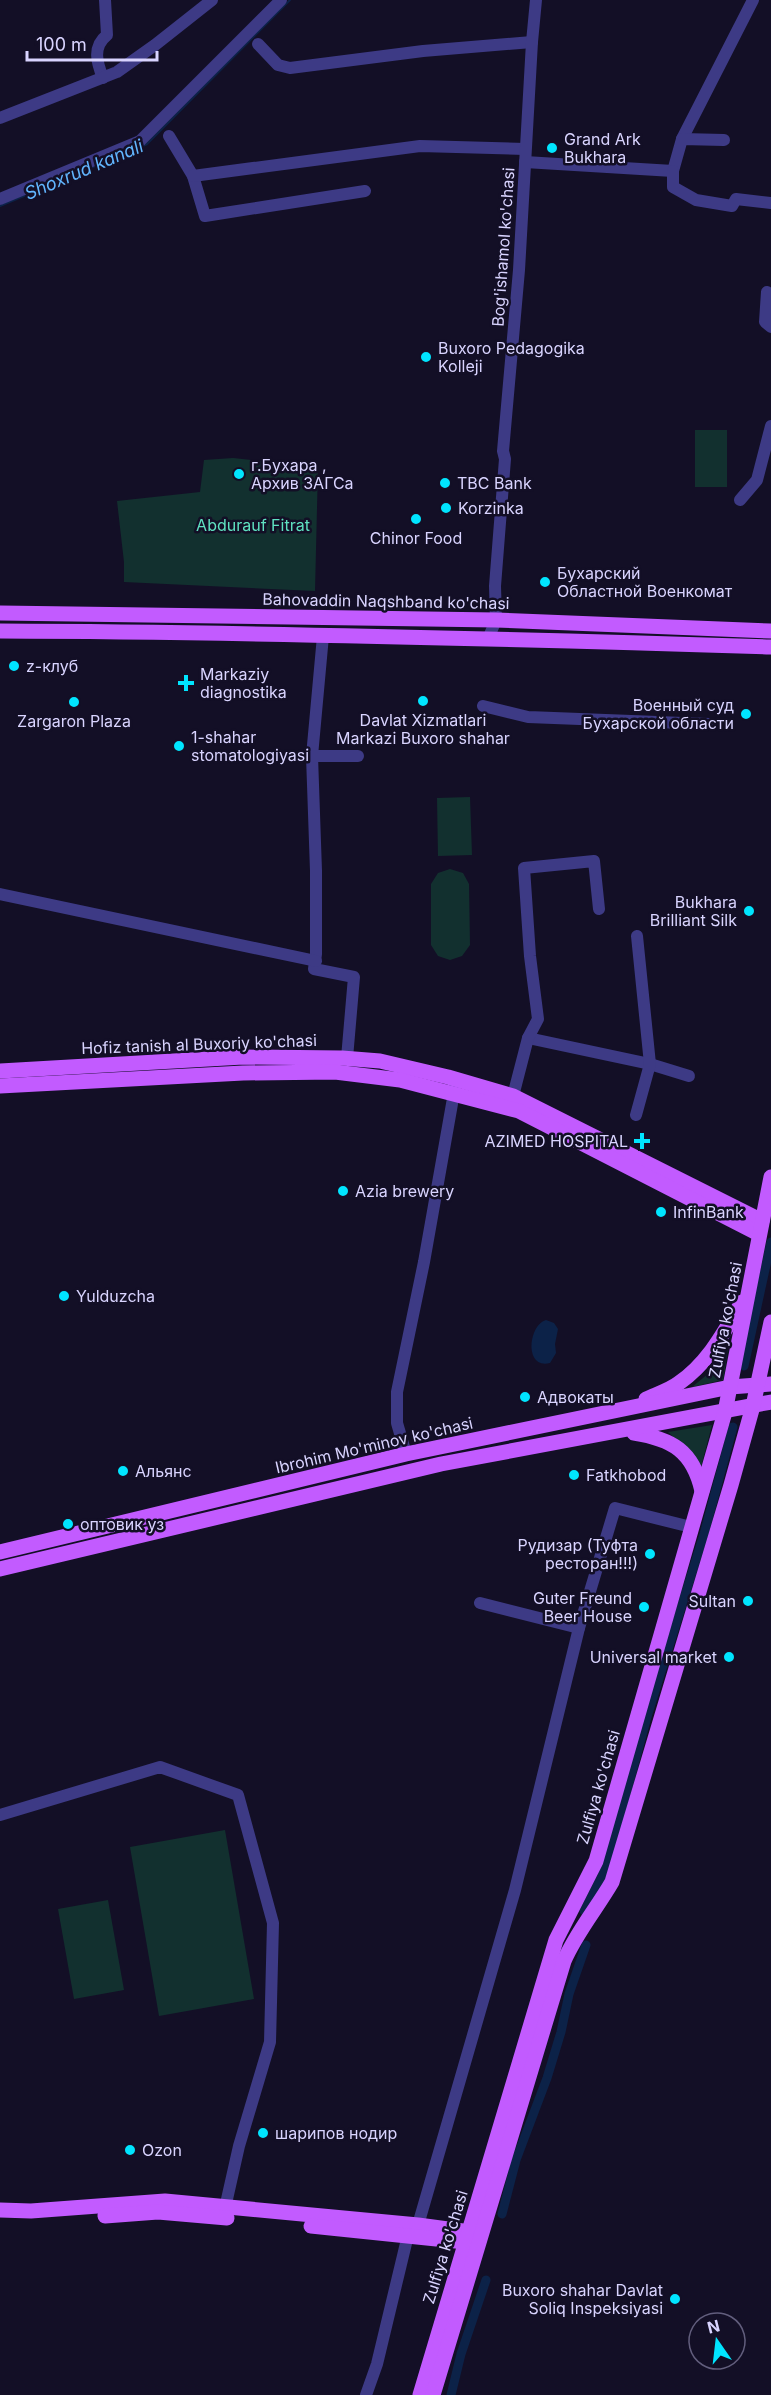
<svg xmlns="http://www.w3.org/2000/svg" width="771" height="2395" font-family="Inter,sans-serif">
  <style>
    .green { fill: #12302f }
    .water { fill: #0c2248 }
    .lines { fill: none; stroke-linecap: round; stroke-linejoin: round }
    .stream { stroke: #0c2248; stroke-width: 2 }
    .canal { stroke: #0c2248; stroke-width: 9 }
    .minor { stroke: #3d3a85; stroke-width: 12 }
    .major { stroke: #c25bff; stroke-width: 15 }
    .poi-dot { fill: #00e5ff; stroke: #130f26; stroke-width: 2 }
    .labels { text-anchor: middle; stroke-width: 5; stroke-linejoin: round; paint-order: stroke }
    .poi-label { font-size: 16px; fill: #d9d4ff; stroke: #130f26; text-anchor: start }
    .street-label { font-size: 16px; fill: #d9d4ff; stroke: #130f26 }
    .park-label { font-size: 16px; fill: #5fe0c0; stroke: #130f26 }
    .water-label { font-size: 18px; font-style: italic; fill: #62b6ff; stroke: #130f26 }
  </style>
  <rect width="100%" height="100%" fill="#130f26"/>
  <g class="green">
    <rect x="695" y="430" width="32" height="57"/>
    <polygon points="233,458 318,467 315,591 124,582 124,562 117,501 200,492 204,460"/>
    <polygon points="470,797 472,855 438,856 437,798"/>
    <polygon points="450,869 463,873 469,884 470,945 462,956 450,960 438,956 431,945 431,884 438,873"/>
    <polygon points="729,1342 723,1380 692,1387 714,1369"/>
    <polygon points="712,1425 701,1467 684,1447 668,1432"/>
    <polygon points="225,1830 254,1999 159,2016 130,1847"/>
    <polygon points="108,1900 124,1990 74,1999 58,1909"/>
  </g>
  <path class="water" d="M546,1320l8,3 4,6 -3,15 1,9 -6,10c-26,7 -22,-38 -4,-43z"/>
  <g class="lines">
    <g class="stream">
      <polyline points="141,147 147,144 290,0"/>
      <polyline points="0,206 105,162"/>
    </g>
    <g class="canal">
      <polyline points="744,1366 771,1242"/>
      <polyline points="584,1911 602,1876 616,1831 647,1717 704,1534 733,1427"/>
      <polyline points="502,2214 516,2160 547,2078 561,2032 569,1994 586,1945"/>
      <polyline points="451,2395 461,2354 486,2280"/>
    </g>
    <g class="minor">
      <polyline points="258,44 278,65 290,68 423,51 532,42"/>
      <path d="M103,78c-6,-15 -11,-31 4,-43l-2,-35"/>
      <polyline points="0,118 117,72 155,45 212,0"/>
      <polyline points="169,136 193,176 205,216 365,191"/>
      <polyline points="682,139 753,0"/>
      <polyline points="525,162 673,171 682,139 724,140"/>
      <polyline points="673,171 673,187 696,200 732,206 736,199 771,203"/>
      <polyline points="193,176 420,146 525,149"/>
      <polyline points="0,199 140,141 281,0"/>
      <polyline points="767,292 765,322 771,327"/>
      <polyline points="740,500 757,480 771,426"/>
      <polyline points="323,636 312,756 316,871 316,954 314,969 354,977 347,1058"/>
      <polyline points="488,639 496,620 495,586 505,459 503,451 519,270 532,42 536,0"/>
      <polyline points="483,706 528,717 709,724"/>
      <polyline points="312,756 358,756"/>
      <polyline points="0,894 316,961"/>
      <polyline points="528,1038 650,1064 689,1076"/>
      <polyline points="513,1096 528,1038 538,1019 530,956 524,868 594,861 599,909"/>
      <polyline points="636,1115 650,1064 637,936"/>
      <polyline points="406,1454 397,1423 397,1392 424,1262 455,1087"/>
      <polyline points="480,1603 579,1628"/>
      <polyline points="0,1815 160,1767 238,1795 273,1923 270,2042 239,2146 225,2208"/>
      <polyline points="418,2225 515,1890 579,1628 615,1508 691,1527"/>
      <polyline points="366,2395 377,2364 408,2235"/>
    </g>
    <g class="major">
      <polyline points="0,613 496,620 771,631"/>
      <path d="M0,631c257,1 514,8 771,16"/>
      <polyline points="0,1071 243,1057 342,1058 380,1061 448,1077 513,1096 762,1221"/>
      <polyline points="0,1086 243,1073 335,1072 400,1080 519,1111 759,1234"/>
      <path d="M646,1399c11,-5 24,-9 33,-16 30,-21 45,-51 63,-81"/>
      <path d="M634,1433c38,6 59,18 68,58"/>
      <polyline points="0,1552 406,1454 730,1387 771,1384"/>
      <polyline points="0,1569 441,1464 771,1402"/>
      <polyline points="0,2210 31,2211 165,2201 418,2225 478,2233"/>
      <polyline points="105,2216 158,2212 227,2218"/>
      <polyline points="311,2226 475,2243"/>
      <polyline points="420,2395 556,1940 596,1861 725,1412 771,1177"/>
      <path d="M433,2395l131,-434c12,-28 33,-53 48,-79l119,-397 22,-79 18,-84"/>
    </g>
  </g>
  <g class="poi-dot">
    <circle cx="552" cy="148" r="6"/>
    <circle cx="426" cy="357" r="6"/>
    <circle cx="239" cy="474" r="6"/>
    <circle cx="445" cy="483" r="6"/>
    <circle cx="446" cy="508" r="6"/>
    <circle cx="416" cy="519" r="6"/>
    <circle cx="545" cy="582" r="6"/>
    <circle cx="14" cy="666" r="6"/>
    <path d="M183 674h6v6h6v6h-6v6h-6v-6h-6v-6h6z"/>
    <circle cx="423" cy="701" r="6"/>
    <circle cx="74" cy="702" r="6"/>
    <circle cx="746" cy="714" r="6"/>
    <circle cx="179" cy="746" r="6"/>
    <circle cx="749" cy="911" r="6"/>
    <path d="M639 1132h6v6h6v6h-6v6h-6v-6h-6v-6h6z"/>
    <circle cx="343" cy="1191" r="6"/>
    <circle cx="661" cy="1212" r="6"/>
    <circle cx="64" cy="1296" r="6"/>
    <circle cx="525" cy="1397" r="6"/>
    <circle cx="123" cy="1471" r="6"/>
    <circle cx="574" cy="1475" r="6"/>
    <circle cx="68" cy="1524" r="6"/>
    <circle cx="650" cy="1554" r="6"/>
    <circle cx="748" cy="1601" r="6"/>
    <circle cx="644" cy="1607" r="6"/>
    <circle cx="729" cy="1657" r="6"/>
    <circle cx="263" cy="2133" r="6"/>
    <circle cx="130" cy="2150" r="6"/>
    <circle cx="675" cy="2299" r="6"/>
  </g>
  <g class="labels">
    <g class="poi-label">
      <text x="564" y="145">Grand Ark<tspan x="564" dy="18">Bukhara</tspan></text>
      <text x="438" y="354">Buxoro Pedagogika<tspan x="438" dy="18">Kolleji</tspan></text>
      <text x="251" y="471">г.Бухара ,<tspan x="251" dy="18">Архив ЗАГСа</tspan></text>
      <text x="457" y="489">TBC Bank</text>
      <text x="458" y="514">Korzinka</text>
      <text x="416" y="544" text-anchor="middle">Chinor Food</text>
      <text x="557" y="579">Бухарский<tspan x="557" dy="18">Областной Военкомат</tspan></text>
      <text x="26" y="672">z-клуб</text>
      <text x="200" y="680">Markaziy<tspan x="200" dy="18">diagnostika</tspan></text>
      <text x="734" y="711" text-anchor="end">Военный суд<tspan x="734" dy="18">Бухарской области</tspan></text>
      <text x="423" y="726" text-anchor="middle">Davlat Xizmatlari<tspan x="423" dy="18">Markazi Buxoro shahar</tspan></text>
      <text x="74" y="727" text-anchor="middle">Zargaron Plaza</text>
      <text x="191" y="743">1-shahar<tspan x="191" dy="18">stomatologiyasi</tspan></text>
      <text x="737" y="908" text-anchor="end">Bukhara<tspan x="737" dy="18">Brilliant Silk</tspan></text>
      <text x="628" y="1147" text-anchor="end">AZIMED HOSPITAL</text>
      <text x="355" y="1197">Azia brewery</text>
      <text x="673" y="1218">InfinBank</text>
      <text x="76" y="1302">Yulduzcha</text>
      <text x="537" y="1403">Адвокаты</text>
      <text x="135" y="1477">Альянс</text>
      <text x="586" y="1481">Fatkhobod</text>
      <text x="80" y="1530">оптовик уз</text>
      <text x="638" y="1551" text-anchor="end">Рудизар (Туфта<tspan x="638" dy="18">ресторан!!!)</tspan></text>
      <text x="632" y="1604" text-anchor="end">Guter Freund<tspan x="632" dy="18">Beer House</tspan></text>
      <text x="736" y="1607" text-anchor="end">Sultan</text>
      <text x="717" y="1663" text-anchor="end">Universal market</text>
      <text x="275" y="2139">шарипов нодир</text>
      <text x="142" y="2156">Ozon</text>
      <text x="663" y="2296" text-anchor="end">Buxoro shahar Davlat<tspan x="663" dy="18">Soliq Inspeksiyasi</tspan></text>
    </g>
    <g class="street-label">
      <text transform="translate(503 247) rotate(-86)" y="6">Bog'ishamol ko'chasi</text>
      <text transform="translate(386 601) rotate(1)" y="6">Bahovaddin Naqshband ko'chasi</text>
      <text transform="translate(199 1044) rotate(-2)" y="6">Hofiz tanish al Buxoriy ko'chasi</text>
      <text transform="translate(725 1320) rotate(-79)" y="6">Zulfiya ko'chasi</text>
      <text transform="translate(374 1445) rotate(-13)" y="6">Ibrohim Mo'minov ko'chasi</text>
      <text transform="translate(598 1787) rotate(-74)" y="6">Zulfiya ko'chasi</text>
      <text transform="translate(445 2247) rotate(-73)" y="6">Zulfiya ko'chasi</text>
    </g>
    <g class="park-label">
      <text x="253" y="531">Abdurauf Fitrat</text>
    </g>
    <g class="water-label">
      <text transform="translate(84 170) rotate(-23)" y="6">Shoxrud kanali</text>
    </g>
  </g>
  <g transform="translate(717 2341) rotate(346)"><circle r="28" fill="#130f26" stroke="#625e7d" stroke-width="1.5"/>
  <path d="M0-4.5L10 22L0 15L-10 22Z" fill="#00e5ff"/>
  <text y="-9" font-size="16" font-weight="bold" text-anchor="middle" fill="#d9d4ff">N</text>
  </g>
  <path d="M27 51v9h130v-9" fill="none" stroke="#d9d4ff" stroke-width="3"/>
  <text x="36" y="51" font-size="18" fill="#d9d4ff" stroke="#130f26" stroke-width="4.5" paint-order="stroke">100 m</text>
</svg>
